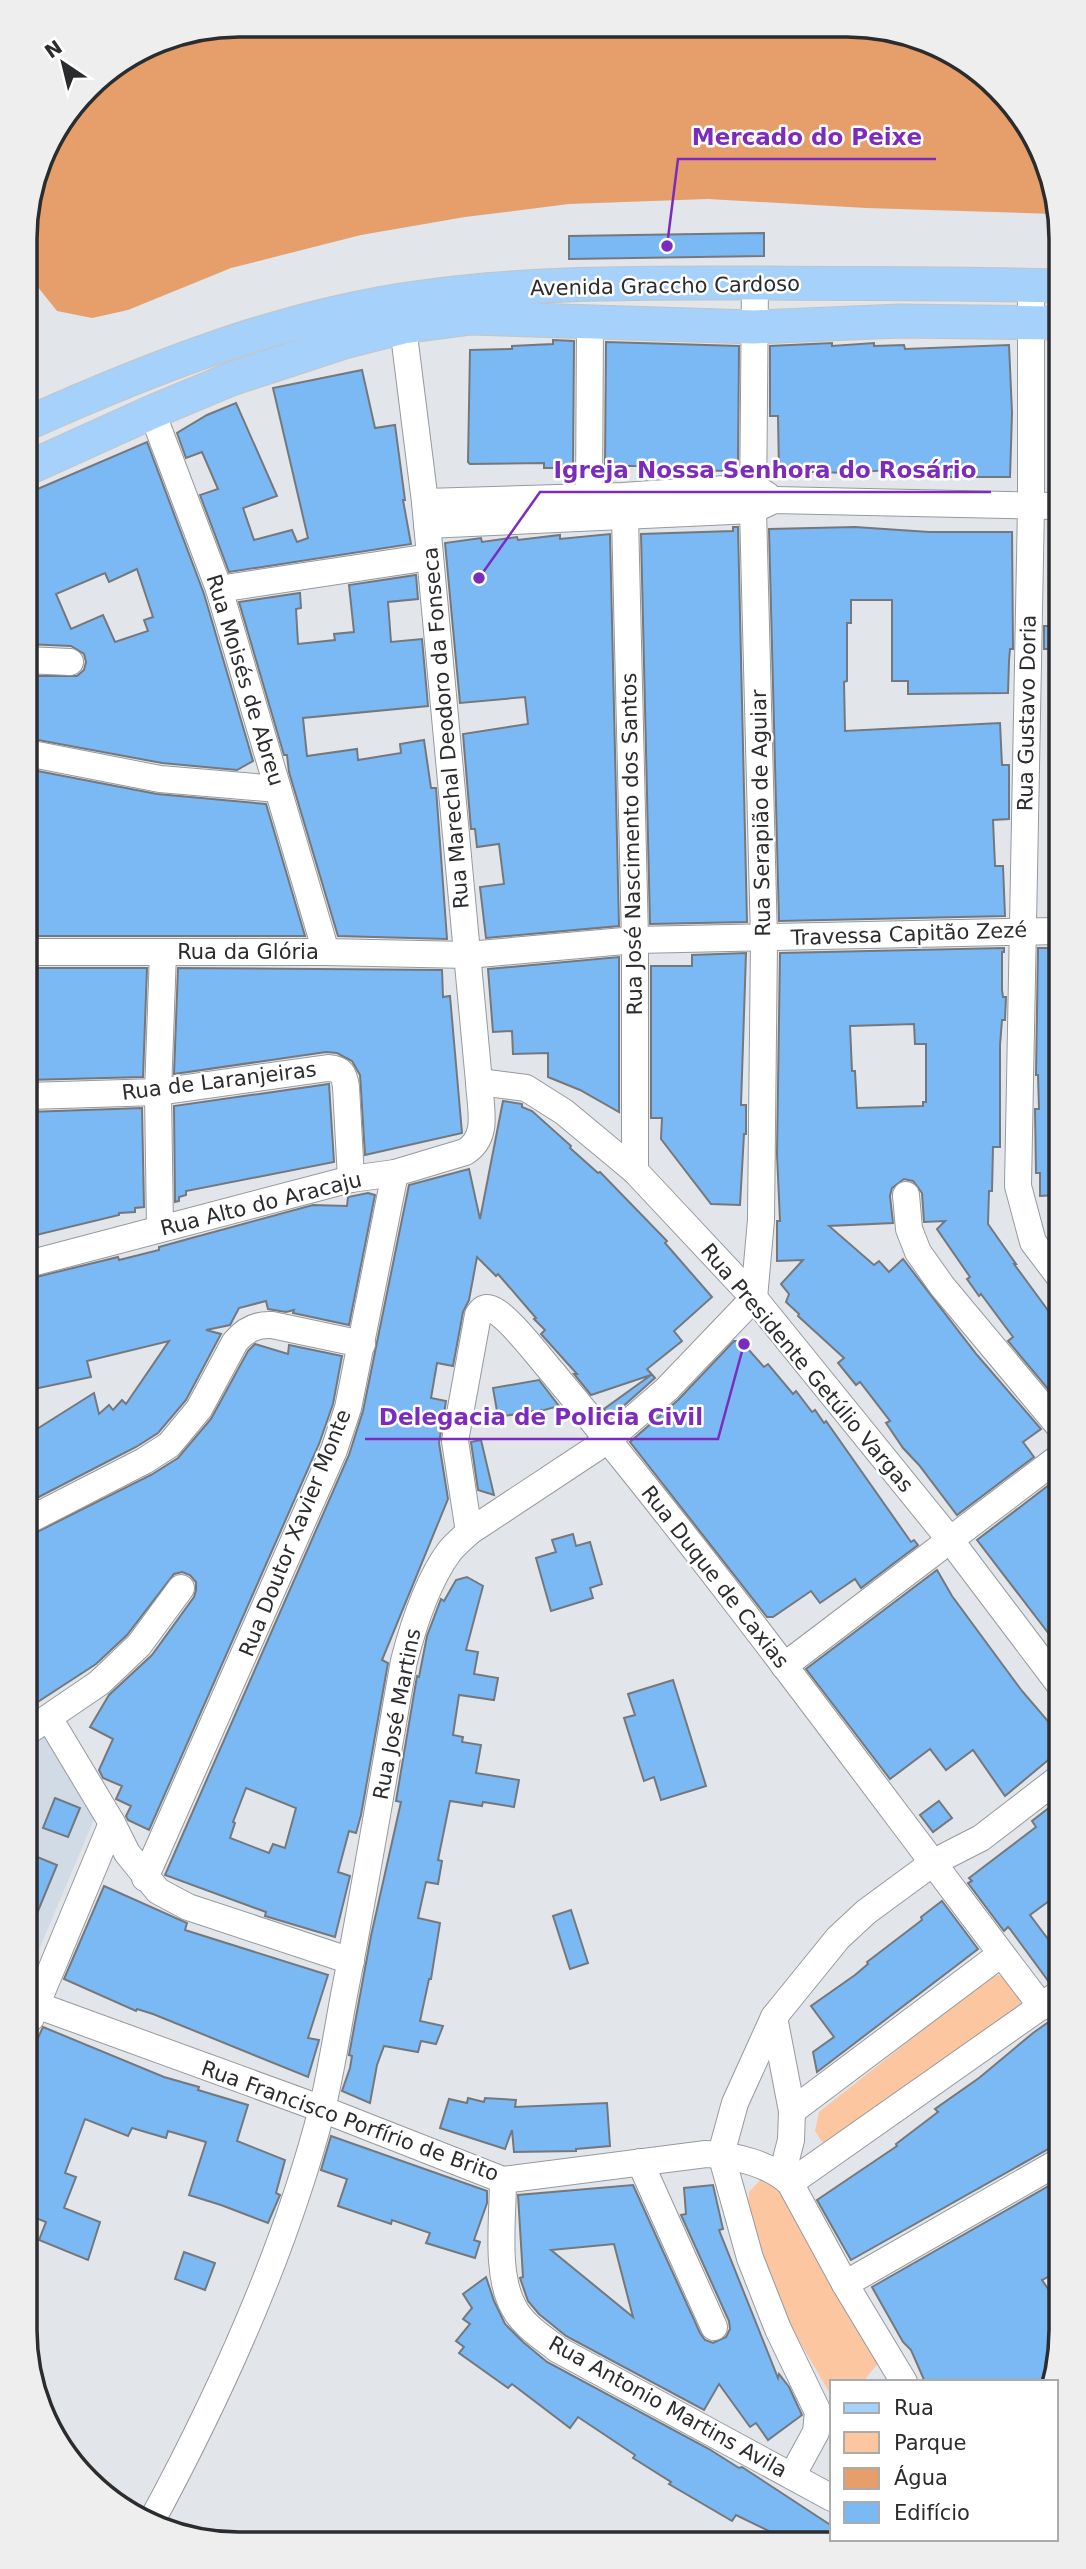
<svg xmlns="http://www.w3.org/2000/svg" width="1086" height="2569" font-family="'DejaVu Sans',sans-serif">
  <style>
    .built { fill: #d1dbe5 }
    .green { fill: #fbc6a0 }
    .water { fill: #e69f6b }
    .building { fill: #7bb9f5; stroke: #74787c; stroke-width: 2; fill-rule: evenodd }
    .lines { fill: none; stroke-linecap: round; stroke-linejoin: round }
    .minor-casing { stroke: #969a9e; stroke-width: 28 }
    .major-casing { stroke: #c4c4c4; stroke-width: 35 }
    .minor { stroke: #fff; stroke-width: 26 }
    .major { stroke: #a5d1fb; stroke-width: 33 }
    .labels { text-anchor: middle; stroke-width: 5; stroke-linejoin: round; paint-order: stroke }
    .street-label { font-size: 21px; fill: #2b2c2e; stroke: #fff }
    .rim { fill: none; stroke: #2b2c2e; stroke-width: 3.5 }
    .leader { fill: none; stroke: #7b2cbf; stroke-width: 2.5 }
    .callout-dot { fill: #7b2cbf; stroke: #fff; stroke-width: 2.5 }
    .callout-label { font-size: 23px; text-anchor: middle; font-weight: bold; fill: #7b2cbf; stroke: #fff; stroke-width: 5; stroke-linejoin: round; paint-order: stroke }
  </style>
  <rect width="100%" height="100%" fill="#e2e6eb"/>
  <polygon class="built" points="45,1734 99,1808 32,1966 30,1743"/>
  <g class="green">
    <polygon points="998,1975 1008,1977 1021,1996 1019,2008 834,2142 822,2142 815,2131 819,2112 986,1980"/>
    <polygon points="763,2177 777,2187 879,2362 863,2382 832,2382 832,2397 791,2327 748,2217 749,2192"/>
  </g>
  <polygon class="water" points="239,25 888,29 942,47 998,87 1054,184 1054,214 866,208 708,199 569,204 465,217 361,235 231,268 128,310 92,318 57,311 25,271 25,225 47,144 97,78 157,41"/>
  <g class="building">
    <polygon points="764,233 764,256 569,259 569,236"/>
    <polygon points="553,340 574,341 573,468 544,468 544,463 470,464 468,462 470,350 512,349 512,346 553,344"/>
    <polygon points="606,342 739,346 738,463 730,471 681,470 681,466 605,466"/>
    <polygon points="832,343 832,346 874,343 874,346 904,345 905,349 1009,345 1012,413 1010,477 943,477 942,474 917,476 917,473 898,475 898,469 850,473 779,471 778,416 770,416 770,346"/>
    <polygon points="362,370 375,428 395,425 405,500 403,500 411,544 229,572 200,495 218,489 202,452 186,458 177,433 207,415 236,403 277,496 243,508 254,540 292,530 297,542 308,538 273,388"/>
    <path d="M147,442l57,152 49,167 -16,9 -75,-7 -135,-25 -1,-42 3,-20h48l7,-6 2,-8 -2,-8 -13,-8 -45,-2v-150zM137,569l16,48 -9,3 4,11 -33,11 -12,-27 -32,14 -15,-35 49,-21 4,9z"/>
    <polygon points="733,527 738,527 747,922 650,924 641,534 733,531"/>
    <polygon points="855,527 929,532 1012,532 1013,649 1010,649 1009,661 1008,693 908,694 908,681 892,681 892,600 851,600 851,623 847,623 847,681 844,682 845,731 1000,723 1002,765 1009,765 1009,819 993,820 995,866 1003,866 1005,916 779,921 769,529"/>
    <polygon points="610,534 619,926 486,938 480,887 504,884 499,844 477,847 475,829 471,829 463,734 528,724 525,697 460,703 445,543 481,538 482,542 517,537 518,540 560,535 560,539"/>
    <polygon points="416,575 418,599 388,602 391,642 422,639 428,706 303,718 307,756 357,749 358,760 401,753 400,744 424,740 431,788 436,788 447,939 338,936 289,772 287,755 284,755 239,602 300,593 301,608 296,609 298,644 335,640 334,634 354,632 349,585"/>
    <rect x="1044" y="626" width="12" height="23"/>
    <polygon points="27,769 157,794 266,804 305,936 27,936"/>
    <path d="M1004,948v4h-2v38l1,7h3l-1,23h-3l-2,25v102h-7l-1,44h-3l-1,33 28,40h-2l44,60v58l-10,7 -40,-48 5,-4 -32,-43 -2,2 -12,-17 3,-2 -33,-48 8,-8 -21,1 -2,-29 -9,-12 -9,-2 -12,9 -2,8 3,27 -64,3 45,39 5,-4 10,11 14,-13 74,96 64,74 -18,13 11,15 -77,58 -38,-50 -16,-17 -17,-25 4,-2 -30,-39 -4,3 -18,-22 6,-5 -46,-42 1,-2 -13,-12 3,-8 -8,-10 22,-24 -26,1v-40h3l-3,-67 3,-201zM914,1024l1,20h11v58h-3v4l-66,2 -2,-37h-3l-2,-45z"/>
    <polygon points="1038,948 1057,948 1057,1195 1040,1196 1040,1173 1036,1173 1035,1109 1039,1109 1038,1075 1036,1075"/>
    <polygon points="746,953 741,1105 746,1105 746,1134 744,1134 740,1205 711,1204 661,1139 662,1118 651,1118 651,966 692,966 692,955"/>
    <polygon points="619,957 619,1112 580,1090 548,1077 548,1053 513,1054 512,1031 493,1032 488,969"/>
    <polygon points="27,968 147,968 143,1077 28,1080"/>
    <polygon points="178,968 442,970 443,997 450,996 462,1133 365,1155 360,1075 352,1061 337,1053 326,1052 174,1074"/>
    <polygon points="329,1084 334,1162 186,1191 186,1195 179,1197 179,1201 175,1202 174,1106"/>
    <path d="M503,1101l19,3v3l10,4 39,35 -1,2 28,25 2,-1 67,69 -2,2 47,54 -38,34 8,10 -35,28 8,9 -44,39 -7,-8 47,-34 -60,20 -17,-21h3l-36,-40 4,-4 -11,-11 2,-1 -38,-44 -2,2 -19,-19 -8,43 -6,12 -10,54 -16,-3 -6,35 15,3 -7,42 9,56 -66,161 6,3 -27,152 -5,18 -7,-2 -11,41 12,4 -15,61 -70,-21 1,-4 -101,-37 184,-420 14,-44 46,-226 60,-16 11,50zM246,1788l50,20 -11,40 -12,-4 -4,9 -39,-15 5,-15 -2,-1z"/>
    <polygon points="142,1108 144,1207 135,1208 135,1212 119,1213 119,1215 28,1237 28,1112"/>
    <polygon points="368,1193 375,1195 349,1325 293,1313 294,1310 286,1312 268,1309 266,1301 239,1308 230,1325 206,1330 221,1334 186,1400 158,1433 136,1447 29,1502 29,1434 94,1393 99,1414 109,1405 113,1410 122,1400 126,1404 169,1341 87,1361 91,1377 29,1390 28,1279 118,1257 119,1260 159,1250 159,1247 188,1239 313,1205 347,1206 348,1197"/>
    <polygon points="734,1341 741,1341 764,1367 768,1364 793,1394 796,1391 812,1412 815,1410 824,1423 826,1421 911,1542 914,1540 918,1545 861,1588 855,1579 820,1603 811,1591 773,1617 767,1617 630,1442 678,1400"/>
    <polygon points="255,1344 288,1354 289,1345 342,1356 333,1404 319,1444 149,1830 128,1820 126,1816 131,1806 116,1799 122,1786 103,1778 99,1770 113,1739 90,1727 109,1695 152,1655 194,1597 196,1590 196,1582 190,1575 182,1572 174,1574 127,1635 96,1664 30,1707 29,1536 151,1475 178,1458 211,1419 248,1351"/>
    <polygon points="539,1380 559,1406 541,1411 541,1410 498,1417 493,1388"/>
    <polygon points="481,1440 494,1495 478,1490 471,1442"/>
    <polygon points="1058,1478 1059,1549 1059,1647 977,1540"/>
    <polygon points="573,1534 576,1546 590,1542 602,1584 590,1588 593,1598 551,1611 536,1558 556,1552 552,1540"/>
    <polygon points="937,1570 952,1596 1022,1691 1059,1734 1059,1751 1005,1796 973,1750 946,1770 930,1749 890,1779 806,1669"/>
    <polygon points="467,1577 483,1586 466,1650 478,1652 474,1674 498,1678 494,1700 459,1695 453,1735 463,1737 462,1742 481,1745 476,1773 519,1780 514,1807 483,1802 482,1806 450,1801 438,1860 442,1861 438,1884 426,1882 418,1918 440,1923 431,1979 429,1979 420,2021 443,2026 436,2044 421,2041 418,2052 384,2046 377,2065 370,2103 342,2091 350,2068 352,2056 349,2055 371,1936 401,1802 396,1801 417,1676 419,1677 427,1636 441,1599 444,1601 456,1580"/>
    <polygon points="673,1680 706,1786 661,1800 654,1777 644,1781 624,1718 635,1715 628,1694"/>
    <polygon points="55,1798 80,1808 68,1837 43,1828"/>
    <polygon points="1059,1800 1060,1893 1030,1915 1051,1943 1060,1936 1060,1977 1049,1982 1010,1929 1008,1927 1004,1931 968,1883 972,1881 969,1878 1036,1827 1032,1821"/>
    <polygon points="939,1801 952,1818 933,1832 920,1815"/>
    <polygon points="30,1854 57,1865 31,1928 30,1928"/>
    <polygon points="104,1886 187,1923 185,1930 328,1975 308,2038 319,2040 308,2077 153,2014 137,2009 136,2011 64,1979"/>
    <polygon points="942,1901 978,1949 817,2072 813,2052 834,2037 811,2006 855,1975 868,1964 867,1962 922,1920 921,1917"/>
    <polygon points="571,1910 588,1963 570,1969 553,1916"/>
    <polygon points="1060,2014 1060,2145 1052,2147 851,2260 817,2200 897,2146 896,2144 938,2112 935,2109 979,2078 1033,2033"/>
    <polygon points="43,2027 164,2077 199,2087 198,2090 248,2105 237,2141 285,2160 276,2193 280,2195 268,2223 221,2205 189,2195 206,2142 168,2131 166,2138 132,2128 128,2136 85,2119 65,2173 76,2177 64,2208 100,2222 88,2260 39,2240 46,2222 31,2216 31,2053"/>
    <polygon points="468,2098 484,2102 485,2098 516,2100 515,2107 607,2103 610,2146 576,2149 576,2151 514,2152 512,2130 505,2149 440,2128 449,2099 467,2103"/>
    <polygon points="331,2136 487,2191 487,2203 474,2240 480,2242 475,2258 426,2243 430,2233 392,2220 391,2224 338,2206 347,2179 321,2170"/>
    <polygon points="1061,2179 1061,2270 1042,2280 1061,2308 1061,2343 1041,2382 925,2382 911,2350 903,2342 872,2287"/>
    <path d="M633,2185l67,148 5,7 8,3 13,-6 4,-8 -1,-8 -48,-106 5,-1 -2,-26 29,-3 10,44 -4,1 59,148 1,-4 10,13 13,28 -34,25 -12,-17 -6,4 -31,-43 -15,26 -138,-74 -27,-22 -11,-13 -8,-23 3,-1 -5,-82zM614,2244l19,73 -82,-67z"/>
    <polygon points="184,2252 215,2263 205,2290 175,2279"/>
    <polygon points="486,2277 494,2301 505,2324 523,2342 547,2362 709,2449 739,2468 742,2467 832,2526 832,2538 783,2538 736,2515 732,2521 669,2484 671,2482 633,2458 635,2455 578,2417 570,2428 512,2384 508,2388 459,2353 464,2347 456,2341 470,2324 463,2319 472,2308 463,2294"/>
  </g>
  <g class="lines">
    <defs>
      <g id="minor">
        <polyline points="1031,285 1031,506 1018,1186 1033,1242 1058,1275"/>
        <polyline points="152,412 219,589 326,952"/>
        <polyline points="589,496 590,322"/>
        <polyline points="425,502 623,496 754,487 767,495"/>
        <polyline points="625,517 635,940 635,1171"/>
        <polyline points="427,525 753,510 774,500 1055,506"/>
        <polyline points="219,589 430,557"/>
        <polyline points="26,660 70,662"/>
        <polyline points="27,753 160,779 278,789"/>
        <polyline points="27,952 326,952 468,955 635,940 1057,931"/>
        <polyline points="479,1082 526,1088 564,1112 635,1171 754,1298 951,1541 1059,1684"/>
        <path d="M28,1096l130,-4 170,-24c14,1 16,6 18,19l5,92"/>
        <polyline points="906,1195 909,1229 918,1252 942,1286 1058,1425"/>
        <polyline points="160,1229 158,1092 163,953"/>
        <path d="M28,1264l323,-85 44,-6 70,-21c25,-15 15,-45 14,-70l-54,-580 -22,-175"/>
        <path d="M29,1520l115,-59 25,-16 30,-36 36,-67c10,-12 21,-18 37,-17l90,19"/>
        <path d="M469,1532l-14,-91 23,-126c2,-3 3,-6 8,-7 15,-3 56,53 67,65 171,205 327,422 489,634"/>
        <polyline points="784,1666 1058,1458"/>
        <polyline points="49,1718 112,1823 127,1853 158,1891 188,1907 351,1961"/>
        <polyline points="30,1730 99,1683 139,1645 181,1588"/>
        <polyline points="145,1878 334,1450 348,1408 395,1173"/>
        <path d="M31,2003l291,106 181,71 203,-26c28,1 64,10 84,29l55,101 59,98"/>
        <polyline points="774,2017 792,2111 791,2140 782,2175"/>
        <polyline points="31,2018 112,1823"/>
        <polyline points="792,2111 1001,1954"/>
        <polyline points="640,2162 714,2327"/>
        <path d="M503,2180c0,38 -8,95 11,128 9,17 28,29 43,41l275,149"/>
        <polyline points="790,2183 1060,1993"/>
        <polyline points="845,2284 1060,2161"/>
        <polyline points="792,2476 816,2432 818,2412 778,2329 750,2258 721,2154 735,2103 774,2017 838,1938 866,1912 934,1862 981,1838 1059,1778"/>
        <path d="M150,2524c70,-129 135,-272 172,-415 9,-37 15,-76 22,-114 22,-111 40,-223 60,-334 9,-35 23,-79 45,-109 5,-7 13,-13 20,-20l139,-92 59,-51 87,-91 7,-78 3,-281 -11,-429 2,-227"/>
      </g>
      <g id="major">
        <path d="M26,424c125,-56 259,-109 396,-127 116,-16 231,-14 347,-14 95,1 191,0 286,3"/>
        <polyline points="26,469 152,412 231,379 344,342 403,327 471,318 754,327 900,321 1055,323"/>
      </g>
    </defs>
    <use href="#minor" class="minor-casing"/>
    <use href="#major" class="major-casing"/>
    <use href="#minor" class="minor"/>
    <use href="#major" class="major"/>
  </g>
  <g class="labels">
    <g class="street-label">
      <text transform="translate(665 286) rotate(-1)" y="7">Avenida Graccho Cardoso</text>
      <text transform="translate(245 680) rotate(73)" y="7">Rua Moisés de Abreu</text>
      <text transform="translate(1027 713) rotate(-89)" y="7">Rua Gustavo Doria</text>
      <text transform="translate(446 728) rotate(-95)" y="7">Rua Marechal Deodoro da Fonseca</text>
      <text transform="translate(761 813) rotate(-91)" y="7">Rua Serapião de Aguiar</text>
      <text transform="translate(632 844) rotate(-91)" y="7">Rua José Nascimento dos Santos</text>
      <text transform="translate(909 934) rotate(-2)" y="7">Travessa Capitão Zezé</text>
      <text x="248" y="959">Rua da Glória</text>
      <text transform="translate(219 1081) rotate(-7)" y="7">Rua de Laranjeiras</text>
      <text transform="translate(261 1204) rotate(-14)" y="7">Rua Alto do Aracaju</text>
      <text transform="translate(807 1368) rotate(50)" y="7">Rua Presidente Getúlio Vargas</text>
      <text transform="translate(295 1533) rotate(-68)" y="7">Rua Doutor Xavier Monte</text>
      <text transform="translate(715 1577) rotate(52)" y="7">Rua Duque de Caxias</text>
      <text transform="translate(397 1714) rotate(-79)" y="7">Rua José Martins</text>
      <text transform="translate(350 2121) rotate(20)" y="7">Rua Francisco Porfírio de Brito</text>
      <text transform="translate(668 2407) rotate(29)" y="7">Rua Antonio Martins Avila</text>
    </g>
  </g>
  <path d="M0 0H1086V2569H0ZM239 37H847A202 202 0 0 1 1049 239V2330A202 202 0 0 1 847 2532H239A202 202 0 0 1 37 2330V239A202 202 0 0 1 239 37Z" fill="#eee" fill-rule="evenodd"/>
  <path class="rim" d="M239 37H847A202 202 0 0 1 1049 239V2330A202 202 0 0 1 847 2532H239A202 202 0 0 1 37 2330V239A202 202 0 0 1 239 37Z"/>
  <path class="leader" d="M667 246L678 159H936M479 578L540 492H991M744 1344L718 1439H365"/>
  <g class="callout-dot">
    <circle cx="667" cy="246" r="7"/>
    <circle cx="479" cy="578" r="7"/>
    <circle cx="744" cy="1344" r="7"/>
  </g>
  <g class="callout-label">
    <text x="807" y="145">Mercado do Peixe</text>
    <text x="765" y="478">Igreja Nossa Senhora do Rosário</text>
    <text x="541" y="1425">Delegacia de Policia Civil</text>
  </g>
  <rect x="830" y="2380" width="228" height="161" fill="#ffffff" stroke="#aaabab" stroke-width="2"/>
  <rect x="844" y="2403" width="35" height="10" fill="#a5d1fb" stroke="#aaabab" stroke-width="2"/>
  <text x="894" y="2415" font-size="21" fill="#2b2c2e">Rua</text>
  <rect x="844" y="2432" width="35" height="21" fill="#fbc6a0" stroke="#aaabab" stroke-width="2"/>
  <text x="894" y="2450" font-size="21" fill="#2b2c2e">Parque</text>
  <rect x="844" y="2468" width="35" height="21" fill="#e69f6b" stroke="#aaabab" stroke-width="2"/>
  <text x="894" y="2485" font-size="21" fill="#2b2c2e">Água</text>
  <rect x="844" y="2502" width="35" height="21" fill="#7bb9f5" stroke="#aaabab" stroke-width="2"/>
  <text x="894" y="2520" font-size="21" fill="#2b2c2e">Edifício</text>
  <g transform="translate(63 63) rotate(325)" stroke="#ffffff" stroke-width="5" paint-order="stroke">
  <path d="M0-5L12 26L0 18L-12 26Z" fill="#2b2c2e"/>
  <text y="-10" font-size="19" font-weight="bold" text-anchor="middle" fill="#2b2c2e">N</text>
  </g>
</svg>
